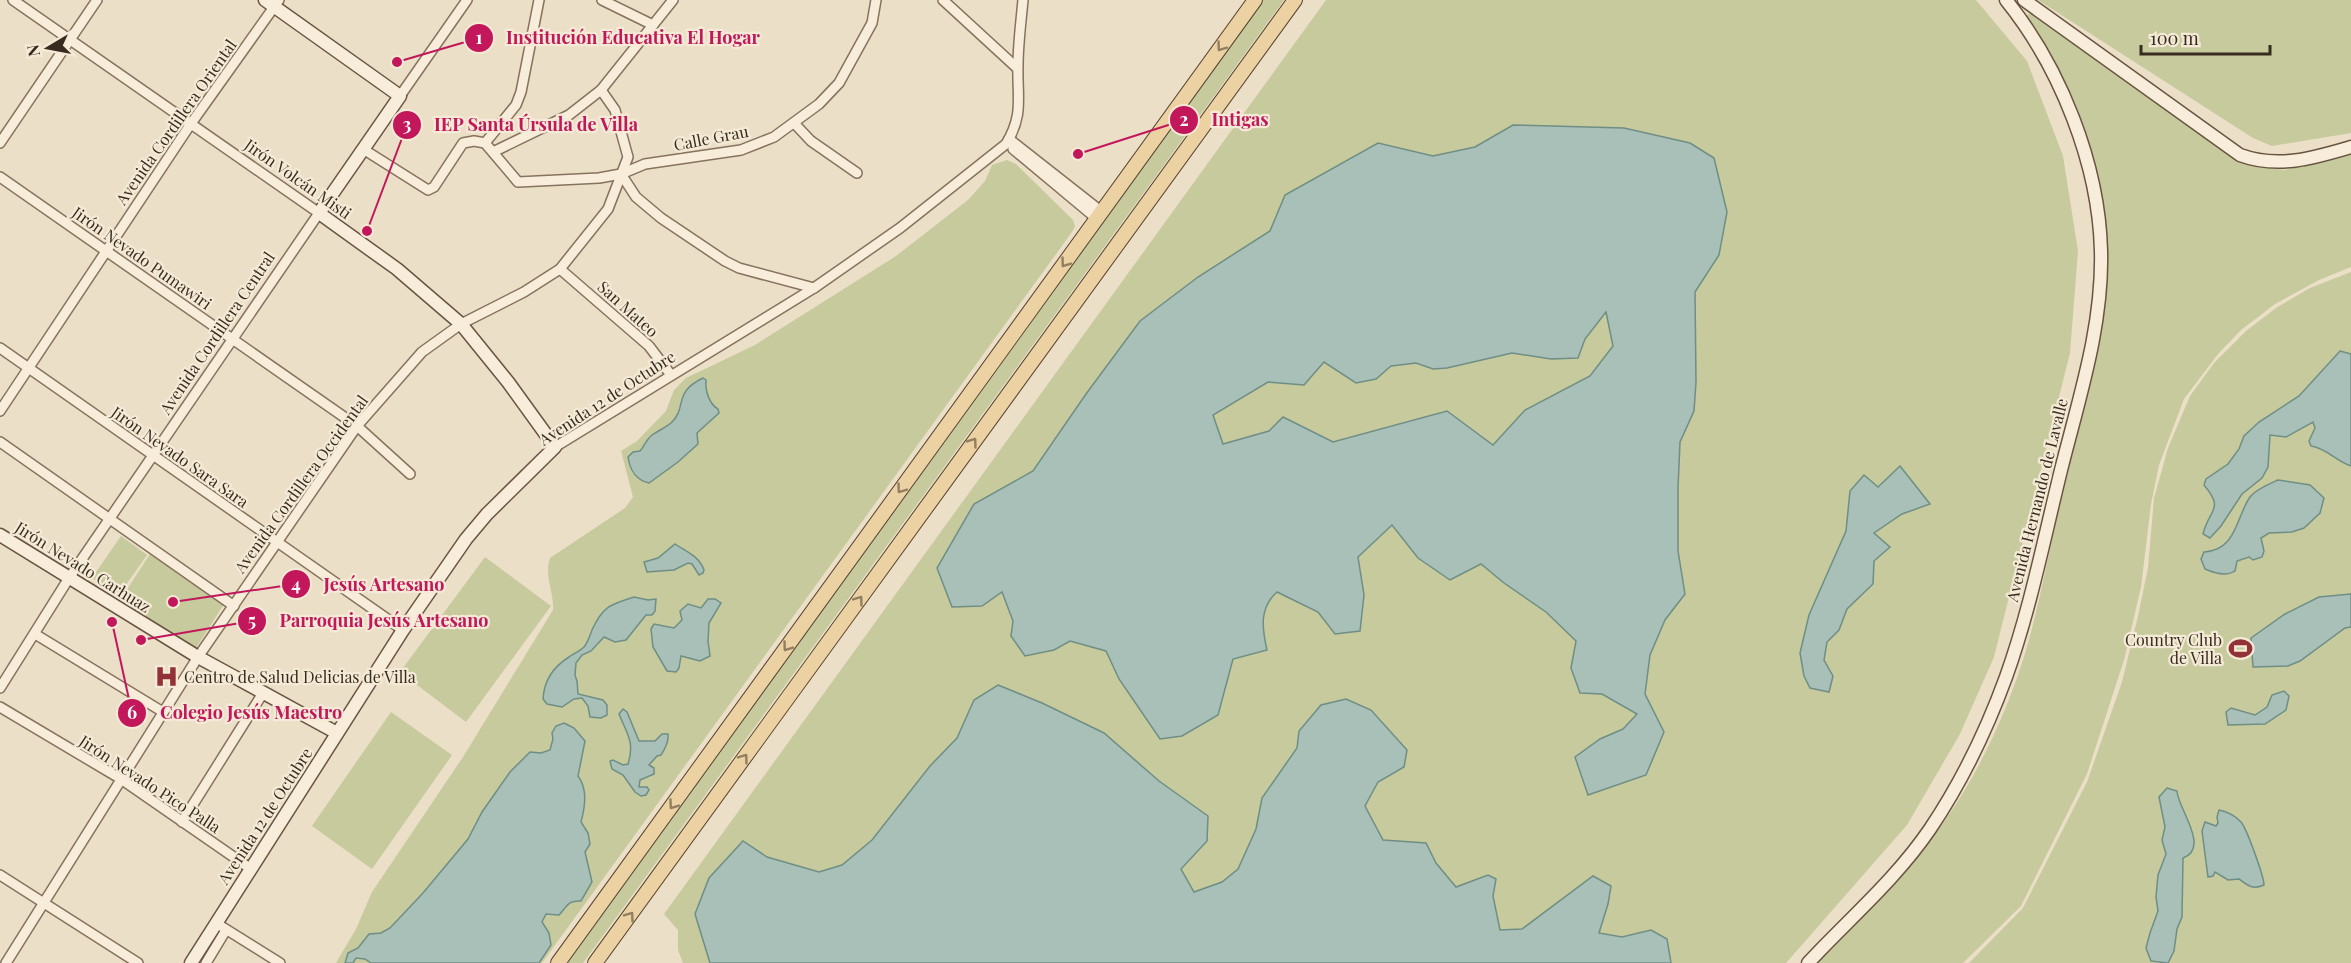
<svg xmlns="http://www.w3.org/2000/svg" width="2351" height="963" font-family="'Playfair Display',serif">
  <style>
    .green { fill: #c6ca9c }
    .water { fill: #a8c0b8; stroke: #6f8e85; stroke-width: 1.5; fill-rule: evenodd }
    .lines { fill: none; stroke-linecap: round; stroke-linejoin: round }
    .street-casing { stroke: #87725d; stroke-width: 12 }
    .secondary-casing { stroke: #695341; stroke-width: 15 }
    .primary-casing { stroke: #554031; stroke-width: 16 }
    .street { stroke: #f7edda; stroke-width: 9 }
    .secondary { stroke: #f7edda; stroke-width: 12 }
    .primary { stroke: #ecd2a2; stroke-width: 14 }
    .oneway { stroke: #927e61 }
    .labels { text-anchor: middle; stroke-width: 4.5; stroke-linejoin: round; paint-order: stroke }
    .street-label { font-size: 16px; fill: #382b20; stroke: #f4ead6 }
    .poi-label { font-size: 16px; fill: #382b20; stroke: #f4ead6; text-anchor: end }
    .leader { fill: none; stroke: #c2185b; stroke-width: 2 }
    .callout-dot { fill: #c2185b; stroke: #f4ead6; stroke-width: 2 }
    .mark-label { font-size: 18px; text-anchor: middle; font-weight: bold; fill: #fff }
    .callout-label { font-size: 18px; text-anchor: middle; font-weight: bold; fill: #c2185b; stroke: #f4ead6; stroke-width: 4.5; stroke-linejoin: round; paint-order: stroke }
  </style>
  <rect width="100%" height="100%" fill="#ecdfc7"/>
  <g class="green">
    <polygon points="1263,0 1284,0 583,963 567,963"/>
    <polygon points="1326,0 1976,0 2027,61 2063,156 2078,251 2070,353 1994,657 1960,734 1907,825 1786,963 683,963 678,950 678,930 664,914"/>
    <polygon points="2038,0 2351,0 2351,133 2272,146 2253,138"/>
    <path d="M2034,11l169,125 41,28 40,6 21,-4 46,-17v118l-32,13 -44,24 -34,26 -23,24 -34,45 -25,66 -8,39 -10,83 -17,73 -37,114 -66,132 -58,57h-146c54,-54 109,-108 149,-175 25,-42 46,-91 60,-138 15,-50 23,-103 36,-153 22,-92 57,-199 41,-294 -12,-70 -43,-126 -79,-186z"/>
    <path d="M1007,160l9,4 57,56 2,6 -3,6 -530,731h-206l20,-34 16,-37 91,-135 90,-147c1,-19 -9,-33 -3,-52l75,-50 8,-11 -12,-46 16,-10 29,-30 8,-21 12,-12 69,-33 141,-89 72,-56 17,-19 7,-16z"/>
    <polygon points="2351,272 2351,963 1969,963 2023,908 2087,782 2122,682 2138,616 2148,568 2154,498 2168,448 2190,396 2214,363 2246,331 2276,308 2310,288"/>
    <polygon points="121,536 147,555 118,596 92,578"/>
    <polygon points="150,554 224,604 196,648 120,600"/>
    <polygon points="485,557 551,606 466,722 400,672"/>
    <polygon points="391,712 452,755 372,869 312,826"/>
  </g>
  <g class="water">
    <path d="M1513,125l111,3 66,15 24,15 13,54 -8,43 -24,37 1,90 -2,29 -14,31 -2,46v63l7,43 -20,26 -15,35 -5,39 19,38 -18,43 -58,20 -13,-38 25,-18 23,-10 14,-15 -35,-20 -22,-1 -9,-25 5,-27 -30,-29 -42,-29 -23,-19 -31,16 -32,-22 -26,-33 -34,32 6,38 -4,36 -25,3 -17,-22 -41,-20c-18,16 -15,36 -10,58l-34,9 -15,56 -36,21 -22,3 -41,-60 -13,-28 -36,-10 -16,9 -29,6 -14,-20 2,-15 -11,-29 -20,14 -30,1 -15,-39 37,-64 59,-33 53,-77 54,-73 58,-44 72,-46 15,-36 93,-52 55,13 42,-9zM1606,312l7,34 -23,30 -65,34 -32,35 -46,-34 -114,31 -50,-25 -14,14 -46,13 -10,-29 55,-33 36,3 20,-23 32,21 20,-4 15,-13 25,-3 17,6 14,-1 65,-15 39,6 27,-1 7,-19z"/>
    <path d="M2340,351l11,3v112c-15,-5 -25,-18 -40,-20l-2,-5 6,-13 -2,-6 -27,15 -16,-2 -2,32 -6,11 -20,16 -21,32 -11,12 -7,-4c6,-25 22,-24 1,-49l2,-6 22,-15 11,-15 5,-13 15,-14 40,-26z"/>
    <path d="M703,378l3,2c-1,10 3,24 12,29l1,4 -22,20 1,11 -20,18 -29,21c-14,-3 -19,-13 -21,-26l5,-5 7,-1c4,-4 6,-11 11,-15 6,-5 14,-8 20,-13 17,-16 1,-30 32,-45z"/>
    <polygon points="1900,466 1930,504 1902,514 1874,533 1890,547 1874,561 1873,584 1847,609 1839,630 1827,642 1824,660 1833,676 1829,692 1810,688 1804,676 1800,653 1809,615 1846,531 1850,491 1864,475 1878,487"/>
    <path d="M2278,480l32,5 14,13 -4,15 -16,15 -12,4 -23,1 -8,5 3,13 -2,6 -9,3 -4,-3 -12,4 -2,10c-9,6 -21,2 -30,-2l-4,-10 3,-7c33,-2 32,-35 46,-55 6,-8 19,-13 28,-17z"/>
    <path d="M675,544c12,8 24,12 29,26l-1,3 -4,2 -7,-11 -4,-1 -14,7 -27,2 -3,-10 14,-4z"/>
    <polygon points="2351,594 2351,627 2345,628 2300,661 2288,666 2253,667 2251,638 2285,614 2319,597"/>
    <path d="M634,597l14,3 8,-1 -1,12 -3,4h-6l-20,25 -11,2 -11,-5 -13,14 -9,4 -6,8 -1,12 2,6 1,13 25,6 4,5v10l-6,3 -11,-1 -2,-11 -6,-8 -8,1 -12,8 -15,-3 -4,-5c1,-18 10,-32 26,-42 4,-3 11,-6 15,-10 4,-5 6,-12 8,-17 11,-24 19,-26 42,-33z"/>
    <polygon points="708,599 715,599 721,603 709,623 708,641 710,656 700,661 681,656 679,668 676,672 667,671 653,647 651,629 654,624 674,628 682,620 680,611 688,604 701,608"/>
    <polygon points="998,685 1042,703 1104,733 1159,781 1208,816 1207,841 1181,869 1194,892 1222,882 1238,869 1256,829 1262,798 1297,748 1299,731 1321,705 1346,699 1371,710 1407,750 1404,767 1378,782 1365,806 1383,840 1426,843 1436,863 1456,887 1488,875 1496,879 1493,896 1500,930 1522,929 1593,876 1611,886 1608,904 1599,933 1622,937 1651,930 1667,939 1671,963 710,963 695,914 709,878 743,841 767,857 819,872 842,865 872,840 930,766 957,738 974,700"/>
    <polygon points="2284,691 2289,696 2286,710 2265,724 2228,725 2226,712 2231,708 2255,715 2267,707 2272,695"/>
    <path d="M623,709l4,3 12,29h16l7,-7h6c1,7 -3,15 -7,21l-4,1 -8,9 5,3v6l-14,6 -1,7h8l2,3 -3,5 -5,1 -6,-4 -12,-17 -11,-6 -2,-8 3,-1 10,5 5,-1c7,-22 -1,-30 -9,-50z"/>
    <path d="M564,723l10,5 11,13 -7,35c10,13 7,31 3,46l7,11 2,11 -5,8 7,30 -11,19c-14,-1 -14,6 -22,14l-13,-1 -4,8 7,11 2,12 -12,18h-168l-6,-4 -9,-1 -3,5h-8l3,-10 10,-5 11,-14 12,-1 9,-5 33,-35 45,-54 14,-27 28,-40 20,-20 11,1 9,-3 3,-11 -1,-6 4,-7z"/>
    <path d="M2167,788l10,3c0,16 34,57 6,67l-1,59 -5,12 -3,22 -6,12 -17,-2 -5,-13 4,-15 8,-22 -2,-14 2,-22 8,-21 -4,-14 3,-13 -6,-30z"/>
    <path d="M2219,810c7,1 17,6 22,12 6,7 23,55 23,63 -11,5 -16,1 -25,-6l-11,1 -13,-8 -2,4 -5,1 -6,-46 3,-9 11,4 2,-3 -1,-6z"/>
  </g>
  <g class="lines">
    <defs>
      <g id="street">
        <polyline points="602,0 653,25"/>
        <polyline points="943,0 1017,68"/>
        <polyline points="400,96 467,0"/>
        <polyline points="794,123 811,141 857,173"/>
        <polyline points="1009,139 1102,212"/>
        <polyline points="0,143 97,0"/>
        <polyline points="485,143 516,105 521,92 539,0"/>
        <polyline points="363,149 428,190 434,187 463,143 474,141 485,143 518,182 599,178 621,174 645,164 741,150 774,137 819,104 839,83 872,23 876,0"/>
        <polyline points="1013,149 1097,219"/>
        <polyline points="493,152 569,115 601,90 673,0"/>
        <polyline points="621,174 636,197 661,218 725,261 739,268 814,288"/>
        <polyline points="0,177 357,426 410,474"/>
        <polyline points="560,269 649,346 671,375"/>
        <polyline points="0,348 403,630"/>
        <polyline points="0,411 190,125 279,0"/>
        <polyline points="0,442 234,606"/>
        <path d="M555,447l259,-159 86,-60 106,-84c18,-29 11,-47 12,-78 0,-22 3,-44 5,-66"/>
        <polyline points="35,634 163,712"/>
        <polyline points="0,688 69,578 319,213 13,0"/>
        <polyline points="0,707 121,779 251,869"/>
        <polyline points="182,822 263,693"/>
        <polyline points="0,875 138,963"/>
        <polyline points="216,923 280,963"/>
        <polyline points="6,963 198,657 357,426 422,352 461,324 524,292 560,269 608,209 628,157 615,110 601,90"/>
        <polyline points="206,963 226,930"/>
      </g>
      <g id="secondary">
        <path d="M2024,0l216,155c38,14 74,3 111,-8"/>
        <polyline points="0,535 198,657 337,733"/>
        <polyline points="191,963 403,630 466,539 487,514 555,447 508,382 461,324 397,269 319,213 400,96 265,0"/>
        <path d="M1808,963c41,-44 88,-84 122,-134 31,-46 57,-100 76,-152 24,-67 38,-138 55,-207 18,-72 42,-144 40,-219 -2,-87 -41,-184 -95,-251"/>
      </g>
      <g id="primary">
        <polyline points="558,963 1255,0"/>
        <polyline points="595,963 1295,0"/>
      </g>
    </defs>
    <use href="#street" class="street-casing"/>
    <use href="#secondary" class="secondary-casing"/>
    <use href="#primary" class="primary-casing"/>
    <use href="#street" class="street"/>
    <use href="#secondary" class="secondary"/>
    <use href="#primary" class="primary"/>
  </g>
  <defs><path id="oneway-chevron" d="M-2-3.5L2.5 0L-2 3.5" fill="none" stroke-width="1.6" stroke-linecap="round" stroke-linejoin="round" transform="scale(1.5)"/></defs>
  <g class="oneway">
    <use href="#oneway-chevron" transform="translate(1221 47) rotate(126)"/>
    <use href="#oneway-chevron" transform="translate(1065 263) rotate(126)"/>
    <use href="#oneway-chevron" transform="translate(973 442) rotate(-54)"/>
    <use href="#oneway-chevron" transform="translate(901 489) rotate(126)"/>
    <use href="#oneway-chevron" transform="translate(859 600) rotate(-54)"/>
    <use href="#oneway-chevron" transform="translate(787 647) rotate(126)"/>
    <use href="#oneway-chevron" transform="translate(744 758) rotate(-54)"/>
    <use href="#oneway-chevron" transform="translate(673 805) rotate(126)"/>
    <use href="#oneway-chevron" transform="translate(630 916) rotate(-54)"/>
  </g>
  <defs>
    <symbol id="stadium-bare" viewBox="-9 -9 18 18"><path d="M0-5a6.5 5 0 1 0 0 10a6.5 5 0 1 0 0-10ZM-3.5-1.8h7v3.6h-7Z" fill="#923136" stroke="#f4ead6" stroke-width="2.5" paint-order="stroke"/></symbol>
    <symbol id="hospital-bare" viewBox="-9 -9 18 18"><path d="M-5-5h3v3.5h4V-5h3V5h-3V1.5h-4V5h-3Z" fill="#923136" stroke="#f4ead6" stroke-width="2.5" paint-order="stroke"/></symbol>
  </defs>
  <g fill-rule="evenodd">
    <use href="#stadium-bare" x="2224" y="632" width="33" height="33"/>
    <use href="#hospital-bare" x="150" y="660" width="33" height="33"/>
  </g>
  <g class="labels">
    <g class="street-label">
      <text transform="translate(176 122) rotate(-55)" y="6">Avenida Cordillera Oriental</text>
      <text transform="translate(711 138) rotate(-11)" y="6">Calle Grau</text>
      <text transform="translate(298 179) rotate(35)" y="6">Jirón Volcán Misti</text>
      <text transform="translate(142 258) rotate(35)" y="6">Jirón Nevado Pumawiri</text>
      <text transform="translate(628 309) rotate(42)" y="6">San Mateo</text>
      <text transform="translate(217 333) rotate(-56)" y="6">Avenida Cordillera Central</text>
      <text transform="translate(607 398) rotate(-33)" y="6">Avenida 12 de Octubre</text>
      <text transform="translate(180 457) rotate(35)" y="6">Jirón Nevado Sara Sara</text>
      <text transform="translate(301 484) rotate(-54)" y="6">Avenida Cordillera Occidental</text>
      <text transform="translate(2037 500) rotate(-76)" y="6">Avenida Hernando de Lavalle</text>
      <text transform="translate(83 567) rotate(32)" y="6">Jirón Nevado Carhuaz</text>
      <text transform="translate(150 784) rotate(33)" y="6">Jirón Nevado Pico Palla</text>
      <text transform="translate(265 816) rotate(-57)" y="6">Avenida 12 de Octubre</text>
    </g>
    <g class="poi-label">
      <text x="2222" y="646">Country Club<tspan x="2222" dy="18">de Villa</tspan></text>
      <text x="184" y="683" text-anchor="start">Centro de Salud Delicias de Villa</text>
    </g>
  </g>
  <path class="leader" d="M397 62L479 38M1078 154L1184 120M367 231L407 125M173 602L296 584M141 640L252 621M112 622L132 713"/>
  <g class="callout-dot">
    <circle cx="397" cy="62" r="6"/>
    <circle cx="1078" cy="154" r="6"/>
    <circle cx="367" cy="231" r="6"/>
    <circle cx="173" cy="602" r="6"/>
    <circle cx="141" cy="640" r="6"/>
    <circle cx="112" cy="622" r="6"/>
    <circle cx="479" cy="38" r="15"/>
    <circle cx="1184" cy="120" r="15"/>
    <circle cx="407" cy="125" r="15"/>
    <circle cx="296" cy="584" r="15"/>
    <circle cx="252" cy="621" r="15"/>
    <circle cx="132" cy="713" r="15"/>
  </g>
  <g class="mark-label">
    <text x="479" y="44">1</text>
    <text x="1184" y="126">2</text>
    <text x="407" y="131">3</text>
    <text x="296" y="591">4</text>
    <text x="252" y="627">5</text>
    <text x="132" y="719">6</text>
  </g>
  <g class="callout-label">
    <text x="633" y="44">Institución Educativa El Hogar</text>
    <text x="1240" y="126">Intigas</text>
    <text x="536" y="131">IEP Santa Úrsula de Villa</text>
    <text x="384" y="591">Jesús Artesano</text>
    <text x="384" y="627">Parroquia Jesús Artesano</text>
    <text x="251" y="719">Colegio Jesús Maestro</text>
  </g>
  <g transform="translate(48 48) rotate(260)" stroke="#f4ead6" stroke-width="4.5" paint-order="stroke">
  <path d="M0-4.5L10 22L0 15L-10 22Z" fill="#382b20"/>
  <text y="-9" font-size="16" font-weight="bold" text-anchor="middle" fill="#382b20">N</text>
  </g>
  <path d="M2141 45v9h129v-9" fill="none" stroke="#382b20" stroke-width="3"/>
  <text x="2150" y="45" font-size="18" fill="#382b20" stroke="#f4ead6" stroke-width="4.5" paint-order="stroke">100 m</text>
</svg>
